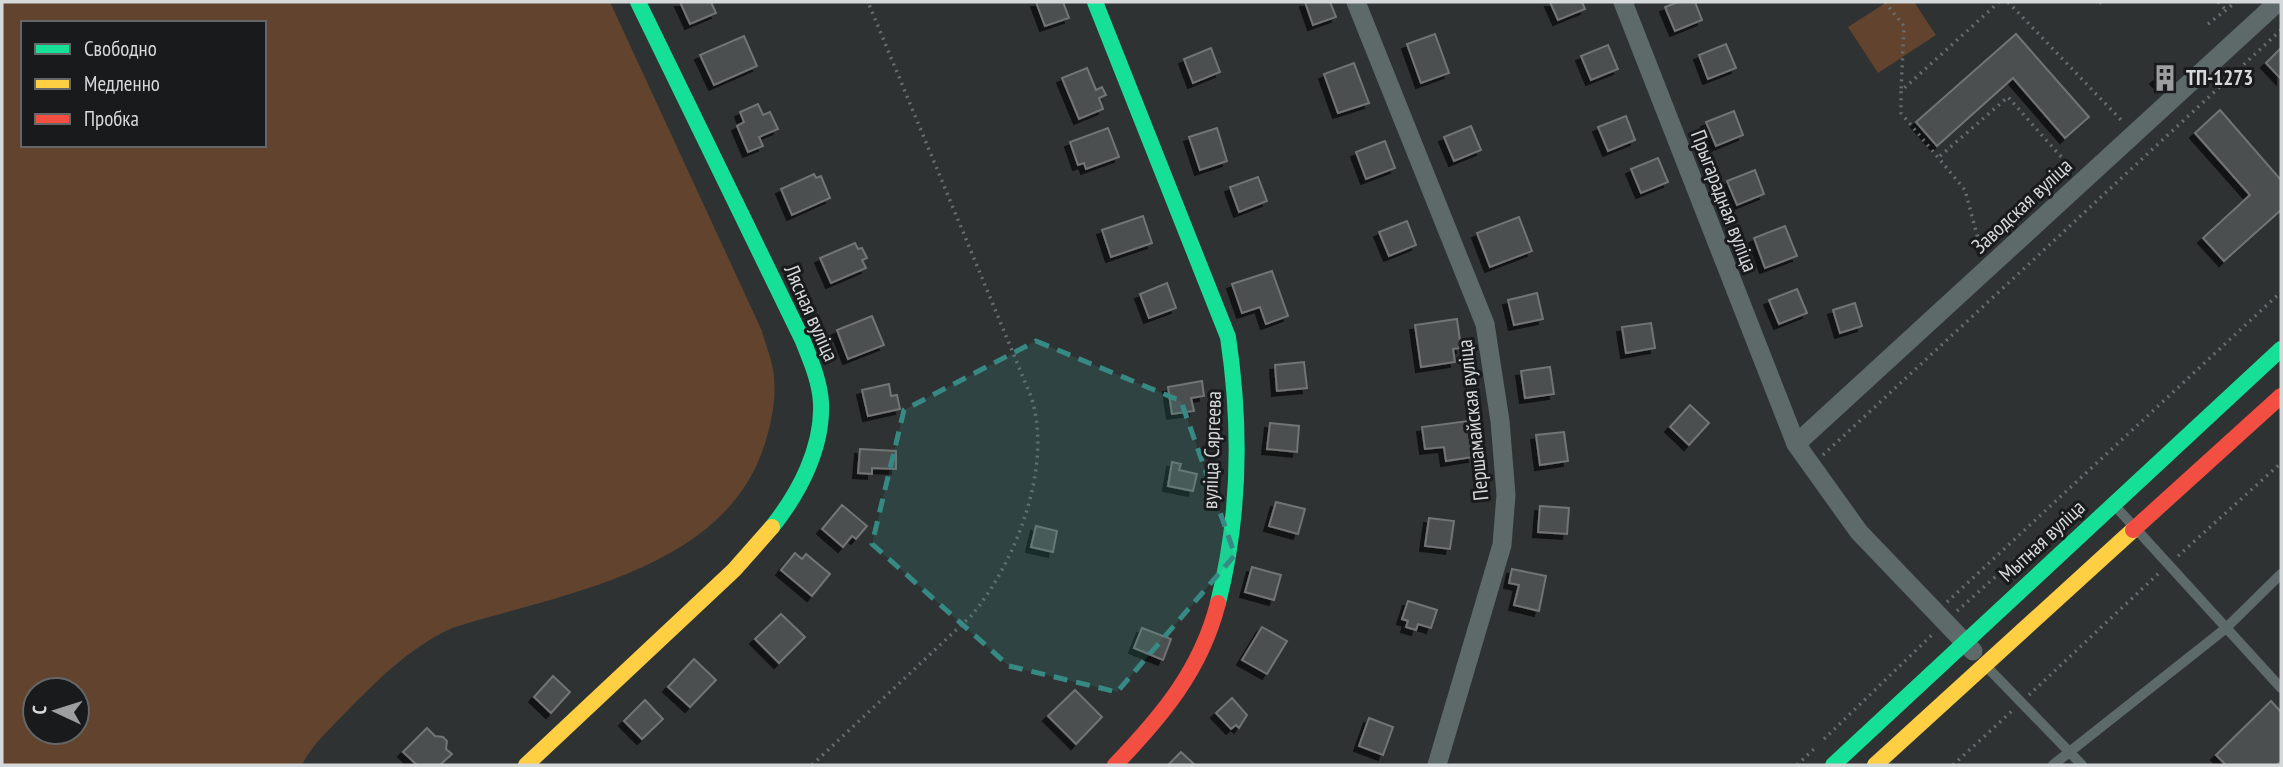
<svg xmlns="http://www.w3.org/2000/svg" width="2283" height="767" font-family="'PT Sans Narrow',sans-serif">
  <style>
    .green { fill: #62432d; fill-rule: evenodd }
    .building { fill: #4c4f50; stroke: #717474; stroke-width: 2; filter: url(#shadow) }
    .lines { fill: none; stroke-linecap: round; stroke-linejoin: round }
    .path { stroke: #666e6f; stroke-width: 3.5; stroke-dasharray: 2 5; stroke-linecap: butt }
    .lane { stroke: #5e696a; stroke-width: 10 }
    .street { stroke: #5e696a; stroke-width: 19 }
    .fast { stroke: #16e098; stroke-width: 16 }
    .slow { stroke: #ffcf43; stroke-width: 16 }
    .jam { stroke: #f24e42; stroke-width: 16 }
    .marked { fill: #378a84; fill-opacity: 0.2; stroke: #378a84; stroke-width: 5; stroke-dasharray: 14 9; stroke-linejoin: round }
    .labels { text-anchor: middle; stroke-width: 6; stroke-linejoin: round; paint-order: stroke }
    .poi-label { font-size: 21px; font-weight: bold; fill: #d5d9da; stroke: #181a1b; text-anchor: start }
    .street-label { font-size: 21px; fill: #d5d9da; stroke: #181a1b }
  </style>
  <defs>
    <filter id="shadow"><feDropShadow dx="-5" dy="5" stdDeviation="0" flood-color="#0009"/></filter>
  </defs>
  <rect width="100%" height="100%" fill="#2e3233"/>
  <g class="green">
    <path d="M2,2h608l152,329c4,15 11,31 12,46 2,22 -2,43 -8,63 -37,130 -203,153 -314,188 -45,21 -75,53 -109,87 -15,16 -32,31 -41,50h-300zM23,23h241v122h-241zM35,690h42v42h-42z"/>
    <polygon points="1887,2 1914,2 1936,35 1878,73 1848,27"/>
  </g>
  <g class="building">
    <polygon points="680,2 711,2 716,13 690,24"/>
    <polygon points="1036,2 1063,2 1069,18 1045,26"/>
    <polygon points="1305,2 1330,2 1336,17 1313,25"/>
    <polygon points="1550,2 1582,2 1585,9 1558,20"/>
    <polygon points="1678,2 1695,2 1702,20 1675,31 1665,7"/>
    <polygon points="1435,34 1449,73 1421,83 1407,44"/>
    <polygon points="2016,34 2089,117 2065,138 2013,78 1937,146 1916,122"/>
    <polygon points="744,36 757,66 714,85 700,55"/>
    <polygon points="1726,44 1736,68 1708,79 1699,55"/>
    <polygon points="1608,45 1618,69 1591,80 1581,56"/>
    <polygon points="1211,48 1220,72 1193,83 1184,59"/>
    <polygon points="2281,48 2281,79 2266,63"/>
    <polygon points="1354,63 1369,103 1338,113 1324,74"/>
    <polygon points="1087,68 1096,90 1102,87 1106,95 1099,98 1103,109 1079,119 1062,78"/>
    <polygon points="2167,69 2175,77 2163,87 2155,79"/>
    <polygon points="758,104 763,115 770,112 778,129 759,137 763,146 748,152 737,126 744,122 740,112"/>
    <polygon points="2220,110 2281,180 2281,210 2224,261 2203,238 2250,195 2195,133"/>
    <polygon points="1734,111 1743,135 1716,146 1706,122"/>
    <polygon points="1626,116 1635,140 1608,151 1598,127"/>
    <polygon points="1471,126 1481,150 1454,161 1444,137"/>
    <polygon points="1108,128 1119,157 1086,169 1084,163 1078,165 1070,142"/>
    <polygon points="1217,128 1227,161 1200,170 1189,137"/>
    <polygon points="1385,141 1395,168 1366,179 1356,152"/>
    <polygon points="1658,158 1668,182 1641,193 1631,169"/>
    <polygon points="1755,170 1764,194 1737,205 1727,181"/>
    <polygon points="814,174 816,178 821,176 830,198 792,215 781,189"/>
    <polygon points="1258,177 1267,201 1239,212 1230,187"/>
    <polygon points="1143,216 1152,243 1111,257 1102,230"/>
    <polygon points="1519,217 1532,251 1490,267 1477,233"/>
    <polygon points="1407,221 1416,245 1389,256 1379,232"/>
    <polygon points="1785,226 1797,256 1765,268 1754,238"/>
    <polygon points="855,243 858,249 862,248 867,258 862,260 866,268 831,283 820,258"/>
    <polygon points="1272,271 1288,316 1266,324 1260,307 1242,313 1232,284"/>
    <polygon points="1167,283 1176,308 1149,318 1140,294"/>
    <polygon points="1797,289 1807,313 1779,324 1769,300"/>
    <polygon points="1537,293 1543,319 1514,325 1508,300"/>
    <polygon points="1855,303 1862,326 1840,333 1833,310"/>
    <polygon points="872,316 884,345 848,359 837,330"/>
    <polygon points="1457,319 1461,348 1453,349 1455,362 1421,367 1415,325"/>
    <polygon points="1651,323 1655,348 1626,353 1622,327"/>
    <polygon points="1304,362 1307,388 1277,391 1275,365"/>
    <polygon points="1550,367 1554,394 1525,398 1521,371"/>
    <polygon points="1202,381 1204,396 1191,398 1194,411 1172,414 1168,387"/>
    <polygon points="889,384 891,396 897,395 900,409 868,416 862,390"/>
    <polygon points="1690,405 1709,423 1689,445 1670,427"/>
    <polygon points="1468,421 1473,457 1446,461 1444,447 1425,449 1422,427"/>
    <polygon points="1270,423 1299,426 1297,452 1267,449"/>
    <polygon points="1564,432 1568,461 1540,465 1536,435"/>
    <polygon points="860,449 896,451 896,469 872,468 872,474 858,473"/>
    <polygon points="1172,462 1181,464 1179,470 1197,474 1193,491 1168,486"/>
    <polygon points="1276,502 1305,509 1298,534 1269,526"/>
    <polygon points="842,505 867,526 856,539 852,536 843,547 822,529"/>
    <polygon points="1540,506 1569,508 1567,534 1538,532"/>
    <polygon points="1429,518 1454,521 1450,549 1425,546"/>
    <polygon points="1036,526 1057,531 1053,552 1031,547"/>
    <polygon points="795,553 802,559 806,554 830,574 812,596 781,570"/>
    <polygon points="1252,567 1281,575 1274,600 1245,592"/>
    <polygon points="1512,569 1546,576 1539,611 1514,605 1519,585 1509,583"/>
    <polygon points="1408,601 1437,610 1431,628 1418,624 1416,630 1406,627 1408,621 1402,619"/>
    <polygon points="781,614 805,637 779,663 755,639"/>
    <polygon points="1262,627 1287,641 1267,674 1242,660"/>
    <polygon points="1142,628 1171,639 1163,660 1134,648"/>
    <polygon points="694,659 716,680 690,707 668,687"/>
    <polygon points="553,676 570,692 551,713 534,697"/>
    <polygon points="1075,690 1102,717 1076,744 1048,716"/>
    <polygon points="1232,698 1247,715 1239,728 1236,725 1231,729 1216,713"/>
    <polygon points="645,700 663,719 642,739 624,721"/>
    <polygon points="2271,701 2281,712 2281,761 2277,765 2226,765 2216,755"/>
    <polygon points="1369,718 1393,727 1383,755 1359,746"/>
    <polygon points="427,728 435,736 443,737 447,741 446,749 452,754 440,765 417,765 403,752"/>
    <polygon points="1181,752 1195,765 1168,765"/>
  </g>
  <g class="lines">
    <g class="path">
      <polyline points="1885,2 1904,26 1901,91"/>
      <polyline points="2008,2 2123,122"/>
      <polyline points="2100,2 2102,4 2105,2"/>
      <polyline points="2218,2 2226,10"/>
      <polyline points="2208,24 2236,2"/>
      <polyline points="1940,156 2008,97 2072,169"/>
      <polyline points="1981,250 1965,190 1901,113 1901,91 1999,2"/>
      <polyline points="1823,455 2281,30"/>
      <polyline points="2178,556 2281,463"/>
      <polyline points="1947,602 2281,292"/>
      <polyline points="1957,611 2077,504"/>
      <polyline points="2029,695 2159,573"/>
      <polyline points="1824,739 1934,633"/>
      <path d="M812,765l159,-149c45,-53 84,-154 59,-222l-162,-392"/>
      <polyline points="1797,765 1816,747"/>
      <polyline points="1953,765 2013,710"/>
    </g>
    <g class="lane">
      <polyline points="2116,507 2281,688"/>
      <polyline points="1986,666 2082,765"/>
      <polyline points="2053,765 2225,629 2281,574"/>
    </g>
    <g class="street">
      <polyline points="1356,2 1485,324 1500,421 1506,495 1502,545 1437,765"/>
      <polyline points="1623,2 1796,444 1859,532 1973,651"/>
      <polyline points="1796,444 2278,2"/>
    </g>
    <g class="fast">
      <path d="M638,2l165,339c8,20 17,41 18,62 2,45 -22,90 -49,124"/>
      <path d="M1095,2l133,335c13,87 12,180 -10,266"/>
      <polyline points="1833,765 2281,349"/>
    </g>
    <g class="slow">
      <polyline points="526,765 734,570 772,527"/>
      <polyline points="1875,765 2133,530"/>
    </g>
    <g class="jam">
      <polyline points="2133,530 2281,396"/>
      <path d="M1115,765c47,-49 86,-95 103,-162"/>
    </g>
  </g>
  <path class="marked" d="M1036,341l145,60 54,154 -118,137 -108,-26 -137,-122 32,-134z"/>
  <defs>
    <symbol id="building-bare" viewBox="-9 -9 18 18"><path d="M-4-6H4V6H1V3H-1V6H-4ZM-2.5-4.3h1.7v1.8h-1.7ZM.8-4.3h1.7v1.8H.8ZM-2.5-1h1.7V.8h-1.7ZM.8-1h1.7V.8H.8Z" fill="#9b9fa0" stroke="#181a1b" stroke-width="2.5" paint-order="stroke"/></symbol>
  </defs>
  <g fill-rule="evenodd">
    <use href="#building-bare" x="2146" y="59" width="38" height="38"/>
  </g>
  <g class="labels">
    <g class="poi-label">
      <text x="2186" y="85">ТП-1273</text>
    </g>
    <g class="street-label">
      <text transform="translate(1724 201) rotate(69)" y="7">Прыгарадная вуліца</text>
      <text transform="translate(2022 206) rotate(-43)" y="7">Заводская вуліца</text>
      <text transform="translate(811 313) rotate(66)" y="7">Лясная вуліца</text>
      <text transform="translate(1473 420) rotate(-96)" y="7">Першамайская вуліца</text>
      <text transform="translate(1212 450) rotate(-88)" y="7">вуліца Сяргеева</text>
      <text transform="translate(2042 541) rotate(-43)" y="7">Мытная вуліца</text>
    </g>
  </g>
  <rect width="2283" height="767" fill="none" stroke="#d5d9da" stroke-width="7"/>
  <rect x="21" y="21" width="245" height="126" fill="#181a1b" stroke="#646667" stroke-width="2"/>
  <rect x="35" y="44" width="35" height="10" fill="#16e098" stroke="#646667" stroke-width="2"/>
  <text x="84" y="56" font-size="21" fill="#d5d9da">Свободно</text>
  <rect x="35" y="79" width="35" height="10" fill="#ffcf43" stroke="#646667" stroke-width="2"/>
  <text x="84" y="91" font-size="21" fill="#d5d9da">Медленно</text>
  <rect x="35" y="114" width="35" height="10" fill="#f24e42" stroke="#646667" stroke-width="2"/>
  <text x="84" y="126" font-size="21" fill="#d5d9da">Пробка</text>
  <g transform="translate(56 711) rotate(274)"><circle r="33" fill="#181a1b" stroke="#646667" stroke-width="2"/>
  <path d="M0-5L12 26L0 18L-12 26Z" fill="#9b9fa0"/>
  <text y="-10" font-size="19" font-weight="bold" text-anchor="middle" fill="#d5d9da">С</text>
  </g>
</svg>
